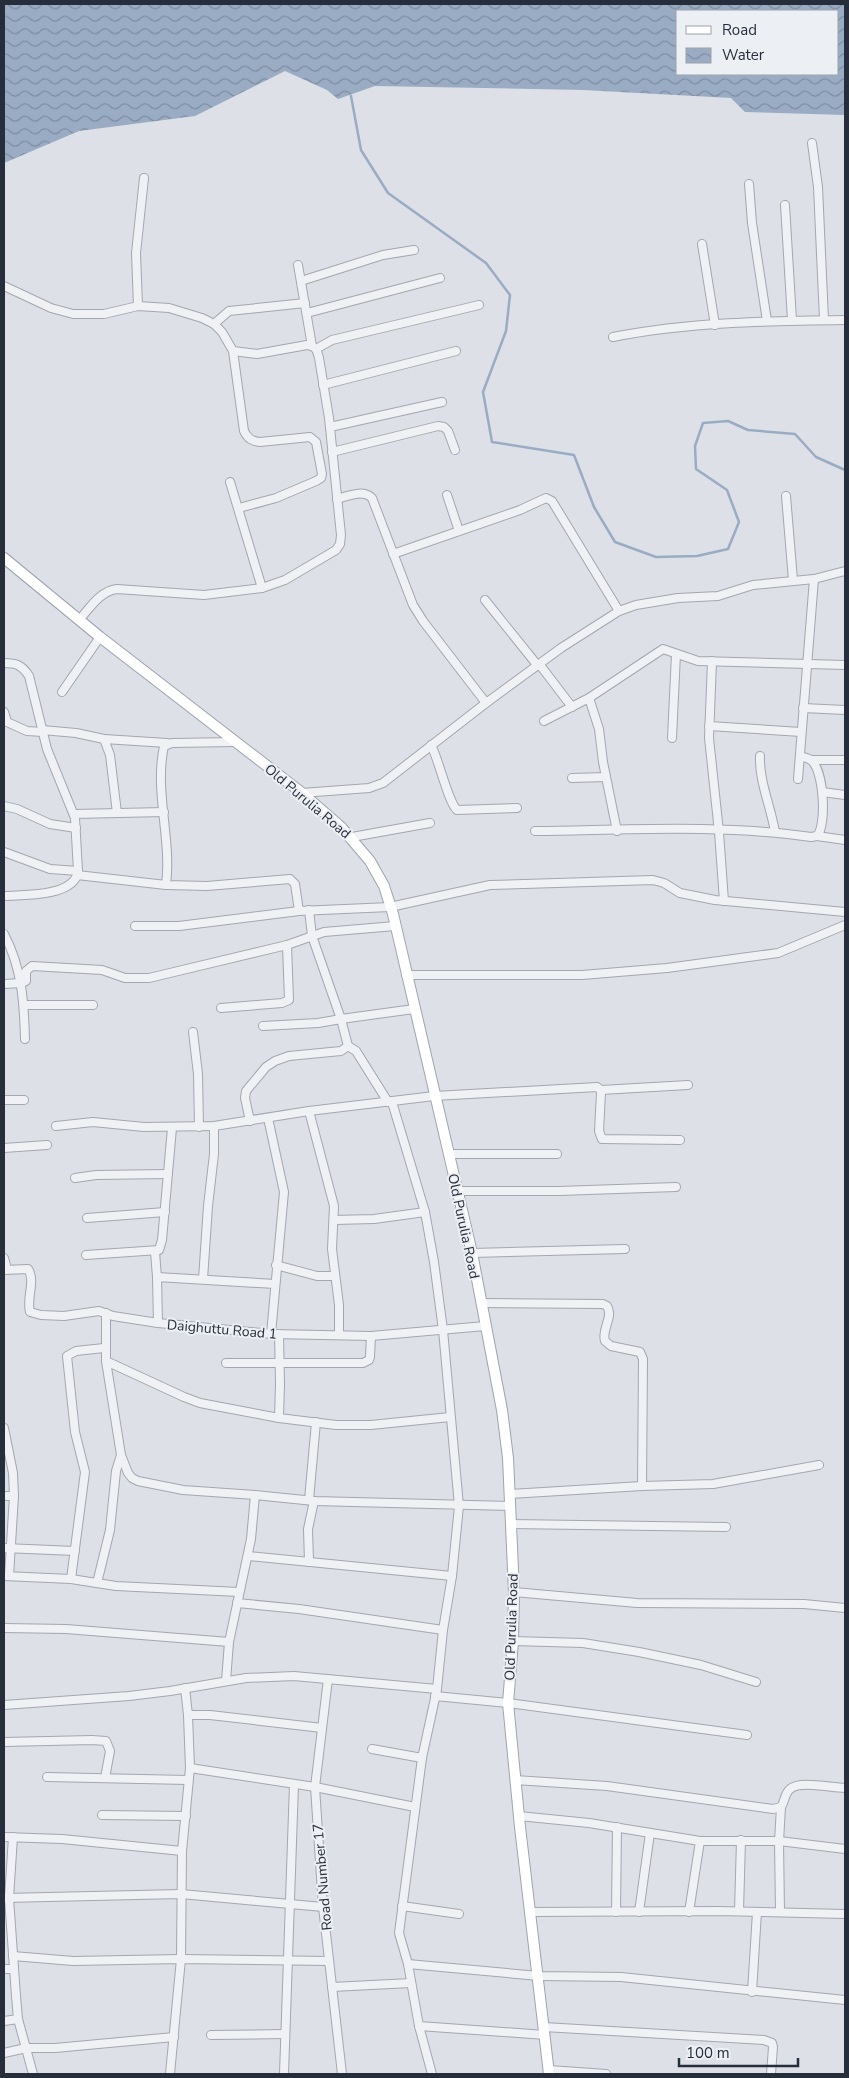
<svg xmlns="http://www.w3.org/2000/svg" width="849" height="2078" font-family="'Nunito Sans',sans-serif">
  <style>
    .water { fill: url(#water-waves); fill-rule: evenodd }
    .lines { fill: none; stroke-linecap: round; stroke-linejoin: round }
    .stream { stroke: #9aacc4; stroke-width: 2.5 }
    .minor-casing { stroke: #a3a7af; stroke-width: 10 }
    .major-casing { stroke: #9da4b1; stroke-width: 12 }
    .minor { stroke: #eff1f4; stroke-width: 8 }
    .major { stroke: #fff; stroke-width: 10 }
    .labels { text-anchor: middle; stroke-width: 4; stroke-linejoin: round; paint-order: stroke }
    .street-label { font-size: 14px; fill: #272e3b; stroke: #eceff4 }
  </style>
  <defs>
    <pattern id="water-waves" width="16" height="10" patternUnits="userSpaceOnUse" patternTransform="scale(1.25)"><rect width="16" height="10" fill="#9aacc4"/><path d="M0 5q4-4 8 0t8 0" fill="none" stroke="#7e8ca0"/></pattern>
  </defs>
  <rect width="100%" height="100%" fill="#dde0e6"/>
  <path class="water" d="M4,4h841v111l-100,-3 -14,-14 -148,-8 -208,-4 -37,13 -11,-9 -42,-19 -90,45 -116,15 -75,32zM678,11h160v63h-160z"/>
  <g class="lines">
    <polyline class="stream" points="351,96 361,150 388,193 486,263 510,295 506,331 483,392 492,442 574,455 594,507 615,542 656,557 697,556 728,549 739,522 727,490 696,469 695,446 703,423 728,421 748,430 795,434 816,457 845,470"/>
    <defs>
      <g id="minor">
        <polyline points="812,143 818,187 824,320"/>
        <polyline points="749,184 752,223 767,321"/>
        <polyline points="785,205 792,320"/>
        <polyline points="702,244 715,325"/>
        <polyline points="298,265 312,346"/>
        <polyline points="301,281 383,255 414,250"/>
        <path d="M4,286l47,22 22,6h31l34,-8 31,2 33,10 12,6 8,8 11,19 24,3 50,-9c9,1 10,5 12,13l10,60 12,117 -1,9 -4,6 -51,30 -23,8 -58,7 -87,-6c-17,2 -27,19 -38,31"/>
        <polyline points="138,306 136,253 144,178"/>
        <polyline points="307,313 440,278"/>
        <polyline points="214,324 229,311 305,303"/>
        <path d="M613,337c76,-15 154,-16 232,-17"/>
        <polyline points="316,349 332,340 479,305"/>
        <path d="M233,351l11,80c4,8 8,10 16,11l50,-5 6,5 6,32 -1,4 -5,3 -40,17 -37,10"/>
        <polyline points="323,385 456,351"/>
        <polyline points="330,427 442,402"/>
        <polyline points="332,452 438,426 444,427 448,431 455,450"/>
        <polyline points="230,482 262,588"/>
        <polyline points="447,495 459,531"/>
        <polyline points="786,496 793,580"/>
        <path d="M337,499c11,-3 26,-10 35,-1l41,107 10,16 63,82"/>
        <polyline points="393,554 520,510 546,498 552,501 619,611"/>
        <polyline points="485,600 538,666 540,665 572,707"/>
        <polyline points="712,661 709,738 719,832 724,901"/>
        <path d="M4,663c12,0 18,2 25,13l18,73 28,69 3,53c-3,26 -55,24 -74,25"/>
        <polyline points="62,692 100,637"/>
        <polyline points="589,698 599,729 603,762 617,831"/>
        <polyline points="803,708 845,710"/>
        <polyline points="4,712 7,722 27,731 43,732"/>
        <polyline points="544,721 589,698 663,649 698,661 845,665"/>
        <polyline points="709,726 801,732"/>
        <polyline points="42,730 76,733 104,739 110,755 117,813"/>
        <polyline points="672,738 676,654"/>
        <polyline points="104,739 167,743"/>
        <path d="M431,745c8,15 17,57 26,65l60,-2"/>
        <path d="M760,756c-1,26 11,51 15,76"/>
        <polyline points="811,760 845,760"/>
        <polyline points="572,778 606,777"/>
        <polyline points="798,779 814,579"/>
        <polyline points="822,792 845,795"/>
        <polyline points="302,793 369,788 383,783 486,703 561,648 619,611 636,605 678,598 718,596 753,585 814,579 845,571"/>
        <polyline points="4,806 17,809 50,824 76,828"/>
        <polyline points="74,814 164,812"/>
        <path d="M535,831c91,-1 186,-7 276,6l6,-1c10,-11 7,-66 -6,-76 -3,-2 -8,-3 -11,-4"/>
        <polyline points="817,836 845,840"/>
        <polyline points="352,837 430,823"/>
        <polyline points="4,852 50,869 78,871"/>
        <polyline points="77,875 166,885 207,886 290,879 295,884 299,911"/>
        <path d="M166,885c6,-46 -12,-93 -2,-139l8,-3 63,-1"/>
        <polyline points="309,910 312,936 341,1019 414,1009"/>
        <polyline points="135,926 179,926 299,911 390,907 490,885 653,880 664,883 680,893 715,900 845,912"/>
        <path d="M4,934c18,34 20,68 21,105"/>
        <polyline points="406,975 582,975 667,968 778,953 845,925"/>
        <polyline points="4,984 22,983 26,981 26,971 32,966 102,970 125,978 149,978 287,945 324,932 395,926"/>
        <polyline points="24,1005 93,1005"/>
        <polyline points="221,1008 282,1003 289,1000 287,945"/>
        <polyline points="193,1032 198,1074 199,1127"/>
        <polyline points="348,1046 356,1051 388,1102 392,1102 425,1212 434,1262 443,1330 459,1506 452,1576 443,1630 437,1689 422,1758 399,1933 408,1964 419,2026 432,2074"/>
        <polyline points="601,1090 688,1085"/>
        <polyline points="4,1100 24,1100"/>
        <polyline points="309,1111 334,1206 332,1249 339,1305 339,1335"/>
        <polyline points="268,1118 284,1192 271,1334"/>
        <polyline points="250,1121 245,1098 246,1091 266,1067 275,1061 289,1056 341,1051 348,1046 341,1019 318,1023 263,1026"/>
        <polyline points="56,1126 93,1122 144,1127 214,1126 309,1111 434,1096 597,1087 601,1090 601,1093 599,1131 602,1139 680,1140"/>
        <polyline points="4,1148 47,1145"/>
        <polyline points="448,1154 557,1154"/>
        <polyline points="75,1178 96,1175 168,1174"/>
        <polyline points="458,1191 559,1191 676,1187"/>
        <polyline points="87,1218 165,1212"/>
        <polyline points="334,1220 374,1219 425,1212"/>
        <polyline points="155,1252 157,1277"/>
        <polyline points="472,1253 625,1249"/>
        <polyline points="86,1255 159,1250 162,1240 172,1128"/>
        <polyline points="4,1258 7,1269"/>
        <polyline points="276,1265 317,1276 335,1276"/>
        <path d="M4,1270l24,-1c8,12 -2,29 2,43l11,3 23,1 35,-5 14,5 45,7 113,11 100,2 114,-10"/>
        <polyline points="203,1279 208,1206 214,1154 214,1126"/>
        <path d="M481,1303l122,1 4,2c7,11 -6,23 -2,35l6,5 29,6 3,7 -1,127"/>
        <polyline points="106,1313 106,1361 184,1397 200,1403 279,1418 336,1425 371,1425 450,1417"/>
        <polyline points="158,1323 157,1277 275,1284"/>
        <polyline points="279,1334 280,1384 279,1418"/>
        <polyline points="106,1361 121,1455 128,1473 132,1478 138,1481 183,1490 255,1495"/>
        <polyline points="226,1363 363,1363 369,1360 370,1357 371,1336"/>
        <polyline points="4,1428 13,1473 14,1496 4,1496"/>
        <polyline points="510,1494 642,1486 713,1484 819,1465"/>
        <polyline points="309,1500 316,1422"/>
        <polyline points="510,1524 726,1527"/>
        <polyline points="4,1548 75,1551"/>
        <polyline points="248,1556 452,1576"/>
        <polyline points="309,1562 308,1529 314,1501"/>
        <polyline points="4,1576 71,1579 116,1586 239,1592"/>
        <polyline points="9,1576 14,1496"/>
        <polyline points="71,1579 85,1472 75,1432 67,1356 76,1351 104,1348"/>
        <polyline points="97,1583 110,1530 116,1471 121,1455"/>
        <polyline points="514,1592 637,1603 804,1604 845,1608"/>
        <polyline points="237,1603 299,1609 443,1630"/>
        <polyline points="4,1628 66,1629 229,1642 251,1539 255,1495 314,1501 510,1506"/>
        <polyline points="513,1641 583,1643 639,1652 701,1665 756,1682"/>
        <polyline points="328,1679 315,1787 323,1907 342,2074"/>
        <polyline points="226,1681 229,1642"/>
        <polyline points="435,1696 508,1703 747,1735"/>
        <polyline points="4,1705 129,1696 170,1691 246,1678 294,1676 437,1689"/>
        <polyline points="188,1715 210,1715 322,1728"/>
        <polyline points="4,1742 92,1740 106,1741 110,1751 105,1778"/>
        <polyline points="372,1749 422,1758"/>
        <polyline points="190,1768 315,1787 415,1807"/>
        <polyline points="47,1777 188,1780"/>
        <path d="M515,1780l92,6 166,23 8,-2c4,-5 3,-13 9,-18 10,-9 41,-1 55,-1"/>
        <polyline points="102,1815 186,1816"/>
        <polyline points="519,1816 589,1823 700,1841 779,1841 845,1849"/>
        <polyline points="4,1837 62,1839 182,1851"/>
        <polyline points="13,1837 9,1898 16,1996 18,2019 33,2074"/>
        <polyline points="4,1898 181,1894 323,1907"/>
        <polyline points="402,1906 459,1914"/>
        <polyline points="739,1911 741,1840"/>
        <polyline points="531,1912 717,1911 845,1914"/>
        <polyline points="616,1912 617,1827"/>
        <polyline points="639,1912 650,1833"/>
        <polyline points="689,1912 700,1841"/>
        <polyline points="780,1912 779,1841 781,1807"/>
        <polyline points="13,1956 73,1961 181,1959 329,1961"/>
        <polyline points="408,1964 539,1976 621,1977 845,2000"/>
        <polyline points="4,1969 14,1969"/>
        <polyline points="332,1987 411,1983"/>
        <polyline points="752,1992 757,1912"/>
        <polyline points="4,2021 18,2019"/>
        <polyline points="419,2026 545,2035"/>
        <polyline points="544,2027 764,2040 772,2043 773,2047 771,2074"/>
        <polyline points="211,2035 285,2034"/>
        <polyline points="4,2053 26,2048 55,2048 174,2037"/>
        <polyline points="549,2070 606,2074"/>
        <polyline points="170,2074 181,1959 182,1851 190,1768 188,1715 185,1688"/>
        <polyline points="284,2074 294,1784"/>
      </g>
      <polyline id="major" points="4,558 100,637 302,793 341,827 370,861 384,886 393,914 472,1253 502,1410 508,1458 514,1592 513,1641 508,1703 520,1827 549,2074"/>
    </defs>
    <use href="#minor" class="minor-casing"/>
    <use href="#major" class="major-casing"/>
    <use href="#minor" class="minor"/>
    <use href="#major" class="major"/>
  </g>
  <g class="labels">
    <g class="street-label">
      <text transform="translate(308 801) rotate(40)" y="5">Old Purulia Road</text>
      <text transform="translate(464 1226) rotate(78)" y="5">Old Purulia Road</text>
      <text transform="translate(222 1329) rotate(5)" y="5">Daighuttu Road 1</text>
      <text transform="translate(511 1627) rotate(-88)" y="5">Old Purulia Road</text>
      <text transform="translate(322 1877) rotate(-95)" y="5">Road Number 17</text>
    </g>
  </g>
  <rect width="849" height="2078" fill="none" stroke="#272e3b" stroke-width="10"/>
  <rect x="676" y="10" width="162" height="65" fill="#eceff4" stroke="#9da2aa"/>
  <rect x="686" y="26" width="25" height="8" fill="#ffffff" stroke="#9da2aa"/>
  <text x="722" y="35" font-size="15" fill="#272e3b">Road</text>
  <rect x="686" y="48" width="25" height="15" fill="url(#water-waves)" stroke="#9da2aa"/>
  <text x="722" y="60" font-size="15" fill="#272e3b">Water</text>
  <path d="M679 2058v8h119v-8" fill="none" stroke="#272e3b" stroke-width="2.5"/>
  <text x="686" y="2058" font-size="15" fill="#272e3b" stroke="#eceff4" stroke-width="4" paint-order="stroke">100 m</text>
</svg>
